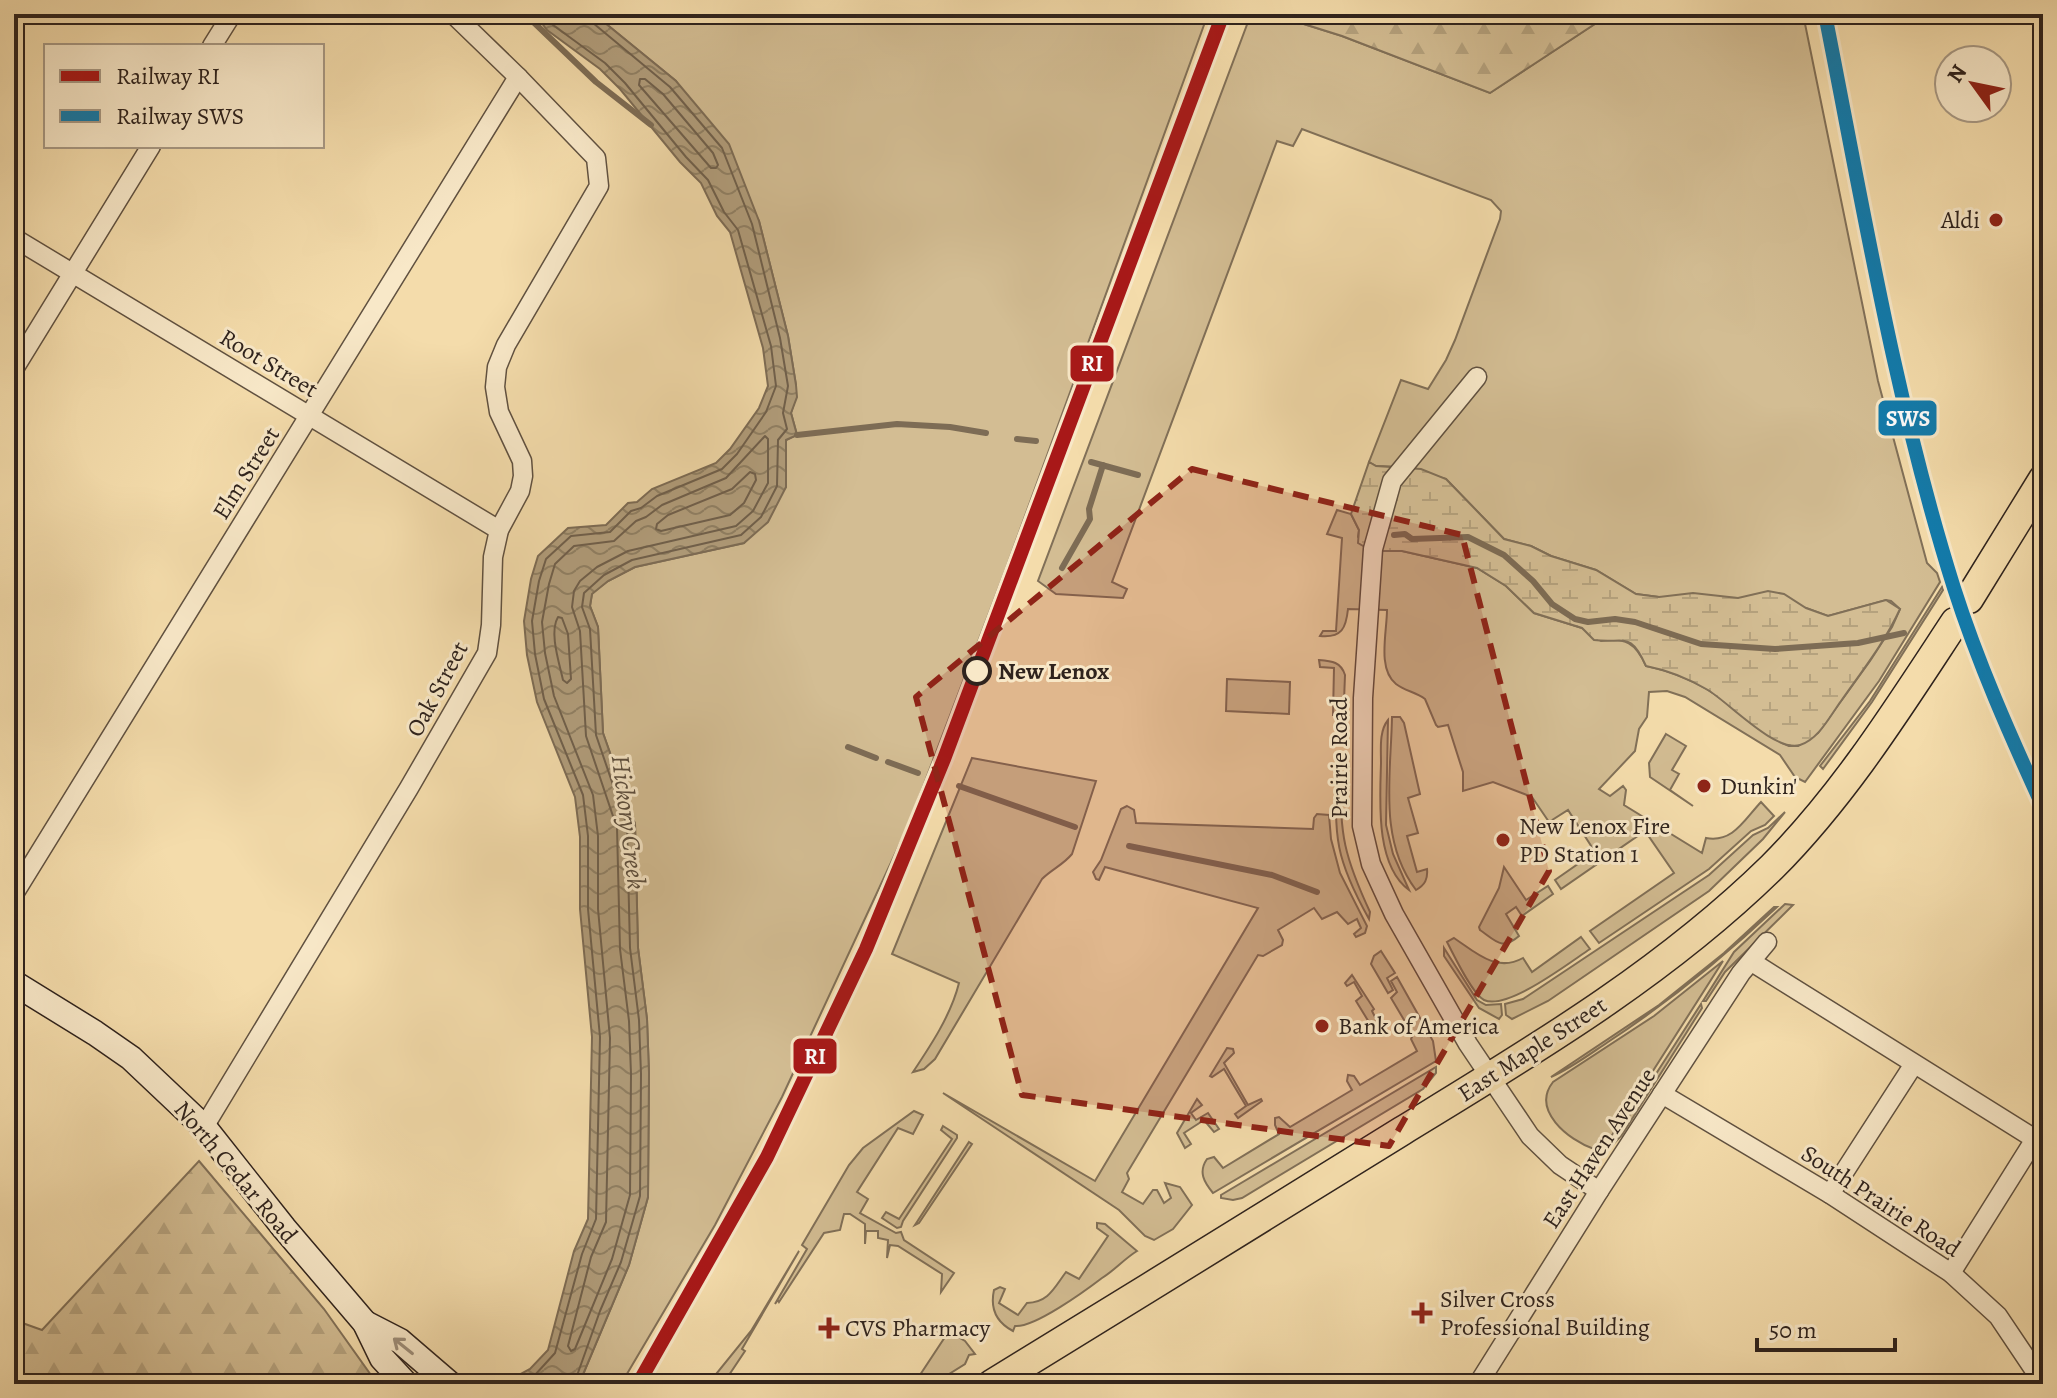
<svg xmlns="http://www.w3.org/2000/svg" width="2057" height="1398" font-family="Alegreya,serif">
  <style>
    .grass { fill: #d3bd93; stroke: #817058; stroke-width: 2 }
    .forest { fill: url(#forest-firs); stroke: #817058; stroke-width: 2 }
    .wetland { fill: url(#wetland-marsh); stroke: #817058; stroke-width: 2 }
    .water { fill: url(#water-waves); stroke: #7d6c55; stroke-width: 2 }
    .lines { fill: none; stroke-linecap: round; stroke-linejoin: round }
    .shore { stroke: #70604c; stroke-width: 2 }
    .stream { stroke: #7d6c55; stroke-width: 6 }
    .street-casing { stroke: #605140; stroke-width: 21 }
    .secondary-casing { stroke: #2f231d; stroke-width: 27 }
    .primary-casing { stroke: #2f231d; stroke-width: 31 }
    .street { stroke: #f8e8c8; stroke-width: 18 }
    .secondary { stroke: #f8e8c8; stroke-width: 24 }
    .primary { stroke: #f4dcab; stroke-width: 28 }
    .rail-1-casing { stroke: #f8e8c8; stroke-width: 20 }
    .rail-2-casing { stroke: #f8e8c8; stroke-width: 20 }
    .rail-1 { stroke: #a81818; stroke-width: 14 }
    .rail-2 { stroke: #117bac; stroke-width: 14 }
    .oneway { stroke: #9e8f7b }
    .marked { fill: #8f2418; fill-opacity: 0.2; stroke: #8f2418; stroke-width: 6; stroke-dasharray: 16 10; stroke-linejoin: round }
    .poi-dot { fill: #8f2418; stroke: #f8e8c8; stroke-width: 3 }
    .stop-dot { fill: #f8e8c8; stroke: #2f231d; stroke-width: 4 }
    .labels { text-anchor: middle; stroke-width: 6; stroke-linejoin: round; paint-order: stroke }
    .poi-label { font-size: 24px; fill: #2f231d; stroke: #f8e8c8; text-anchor: start }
    .street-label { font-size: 24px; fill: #2f231d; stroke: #f8e8c8 }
    .stop-label { font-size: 24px; font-weight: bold; fill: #2f231d; stroke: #f8e8c8; text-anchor: start }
    .water-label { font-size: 26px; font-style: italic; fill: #5c4e3e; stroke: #f8e8c8 }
    .line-badge { stroke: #f8e8c8; stroke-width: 3 }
    .badge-label { font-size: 22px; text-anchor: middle; font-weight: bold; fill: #fff }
  </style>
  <defs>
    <pattern id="forest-firs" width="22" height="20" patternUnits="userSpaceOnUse" patternTransform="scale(2)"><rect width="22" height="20" fill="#d3bd93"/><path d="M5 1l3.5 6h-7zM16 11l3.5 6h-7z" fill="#b5a27e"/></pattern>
    <pattern id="wetland-marsh" width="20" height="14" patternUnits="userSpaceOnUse" patternTransform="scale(2)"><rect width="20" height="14" fill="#d3bd93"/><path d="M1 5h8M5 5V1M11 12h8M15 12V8" fill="none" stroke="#b5a27e"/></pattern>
    <pattern id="water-waves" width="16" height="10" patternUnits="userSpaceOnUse" patternTransform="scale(2)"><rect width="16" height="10" fill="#b19d7b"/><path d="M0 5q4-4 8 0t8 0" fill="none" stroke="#908064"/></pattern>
  </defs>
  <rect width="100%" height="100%" fill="#f4dcab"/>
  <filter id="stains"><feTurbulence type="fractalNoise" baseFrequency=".0025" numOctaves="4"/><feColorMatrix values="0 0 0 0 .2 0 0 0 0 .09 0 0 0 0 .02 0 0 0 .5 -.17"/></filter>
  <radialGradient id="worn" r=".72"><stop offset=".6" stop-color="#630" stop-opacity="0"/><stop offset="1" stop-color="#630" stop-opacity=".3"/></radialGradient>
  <g class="grass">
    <polygon points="594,14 1208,14 1006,568 908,826 782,1097 715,1225 621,1384 579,1384 629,1265 648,1197 649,1073 647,1019 638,948 635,824 603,733 598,627 590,606 592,593 608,581 635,567 744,543 786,487 786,440 797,435 791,413 796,397 796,385 788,336 759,221 676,81"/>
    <path d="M1251,14h21l70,22 148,57 120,-79h193l75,367 49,182 10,10 3,9 -61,99 -74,101 -10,-5 -15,-22 -95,-58 -18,-6 -18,1 -2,25 -8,12 -4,22 -36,38 11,7 13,-10 3,4 -2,15 78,48 4,-15c27,5 38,-18 55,-36l13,14 -9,9 -14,6 -42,38 -110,74 -9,-12 84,-58 -29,-42 -84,58 -6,-9 40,-28 -27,-42 -19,12 -17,-25 -39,-15 -30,9v-19l-15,-47 -10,2 -2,-2 -11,-26c-9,-7 -20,-8 -29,-15 -19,-15 -9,-52 -9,-74l-39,-1c-2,19 -6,29 -28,27l3,-5h13l6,-93 -15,-4 10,-24 14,4 8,16 -1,7 14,14h30l75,17 29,18 28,27 48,15 19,13c24,-4 35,2 45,25 25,5 55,17 75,33 22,17 43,37 68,47h9l20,-13 52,-72 22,-34 8,-18 -9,-8 -5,-1 -58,16 -22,-8 -68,-10 -79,-1 -23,-3 -40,-24 -45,-14 -20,-10 -27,-7 -58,-60 -43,-12 -27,-1 -7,-4 32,-82 27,9 18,-29 9,-20 45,-121 1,-8 -10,-11 -189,-71 -9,17 -16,-5 -165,441 15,7 -4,9 -67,-4 -18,-13z"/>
    <polygon points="1942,587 1943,590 1872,702 1823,769 1820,766 1870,701"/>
    <path d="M1319,660c13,1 22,2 26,15l-2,52 -3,5v-17h-7l1,-47 -14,-1z"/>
    <polygon points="1227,679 1290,682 1289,714 1226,711"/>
    <path d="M1392,717h8l4,6 16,71 -12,4 10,35 -11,3 10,36 10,-3c1,10 -2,16 -11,21 -38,-50 -25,-115 -24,-173z"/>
    <path d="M1388,720l-2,105 7,29 16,36c-34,-25 -29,-90 -28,-127 0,-14 -2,-32 7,-43z"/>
    <polygon points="1666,734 1686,746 1672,770 1679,774 1670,790 1693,806 1650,777 1649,763"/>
    <path d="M972,758l124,23 -24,73c-9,11 -20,15 -30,25l-107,180 -11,10 -11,3c18,-27 38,-57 46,-89l-67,-29z"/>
    <path d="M1338,769l3,6c-2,59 4,83 29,137l-1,7c-33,-59 -36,-82 -31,-150z"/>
    <polygon points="1127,806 1134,810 1136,823 1313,829 1314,818 1317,814 1329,815 1331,839 1340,873 1367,926 1365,933 1356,937 1354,934 1361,928 1357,919 1348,924 1337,912 1322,919 1314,908 1278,930 1283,940 1282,945 1263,956 1258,955 1127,1173 1129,1179 1122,1192 1143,1204 1153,1190 1157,1190 1164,1203 1171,1198 1165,1183 1180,1187 1192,1205 1173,1229 1154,1240 1145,1236 1119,1210 943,1093 1095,1181 1258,908 1105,867 1099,880 1096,879 1093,872 1101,860 1121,809"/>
    <polygon points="1785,812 1763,839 1709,891 1548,1001 1512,1019 1506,1015 1505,1004 1523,999 1709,875 1753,835 1768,828"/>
    <path d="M1504,867l22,33 22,-14 5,8 -31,22 -6,-9 -10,7 13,22c-17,15 -23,5 -39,-6l-1,-3 20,-39z"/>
    <polygon points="1785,904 1793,905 1725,972 1706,1001 1703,1001 1734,952"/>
    <path d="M1774,907h3c-53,50 -108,95 -169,135 -18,12 -38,27 -57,35l108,-72 65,-52z"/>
    <path d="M1581,937l9,12c-20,13 -83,62 -106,51 -12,-6 -30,-45 -37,-58l7,-4c21,14 42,35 69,20l9,14z"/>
    <polygon points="1444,948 1477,1000 1486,1005 1501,1004 1502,1015 1499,1019 1479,1008 1444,956"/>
    <polygon points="1381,951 1395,973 1387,978 1393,990 1388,993 1371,964 1374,956"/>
    <path d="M1723,961l-116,182 -13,6c-26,-9 -63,-39 -41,-67l101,-66z"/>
    <polygon points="1352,975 1374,1009 1372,1011 1381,1029 1375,1032 1356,1001 1362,996 1354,982 1347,986 1345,983"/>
    <path d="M1397,977l36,64 3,20 -223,132c-9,-11 -15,-21 -6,-34l7,-2 9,11 56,-34 -4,-9v-7l4,-1 11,10 62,-37 -5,-9 1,-6 6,1 6,9 57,-34 -6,-12 2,-4 -22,-37 6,-6 -6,-11z"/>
    <polygon points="1701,1004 1702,1008 1622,1135 1605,1153"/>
    <polygon points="1227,1048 1233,1049 1234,1053 1224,1063 1248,1105 1261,1099 1262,1101 1238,1118 1235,1114 1246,1106 1224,1069 1212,1077 1210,1076"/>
    <polygon points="1436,1067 1436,1073 1423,1089 1242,1198 1233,1200 1221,1198 1221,1195"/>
    <polygon points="1197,1099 1202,1105 1191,1113 1196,1120 1208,1113 1219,1129 1214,1132 1204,1120 1184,1133 1191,1144 1185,1148 1177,1133"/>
    <polygon points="914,1111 923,1115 913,1134 898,1128 857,1192 868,1199 860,1213 896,1233 901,1232 904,1240 954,1273 941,1292 942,1274 898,1246 890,1245 887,1258 888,1240 878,1238 878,1231 866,1231 865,1244 865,1224 850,1214 844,1214 840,1230 824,1233 779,1302 778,1300 775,1304 807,1249 802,1245 849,1165 863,1148"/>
    <polygon points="943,1126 957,1135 957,1138 903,1221 901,1227 897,1228 882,1218 886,1212 899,1219 952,1139 941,1130"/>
    <polygon points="969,1142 972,1144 919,1223 915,1225"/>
    <path d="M1097,1223l8,1 32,27c-13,8 -22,19 -35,27 -17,13 -68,50 -87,48l-2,5c-17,-9 -23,-23 -19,-41l6,-3 5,2 -6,14 19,12 9,-12c22,-1 27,-15 39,-31l13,7 29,-43 -11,-8z"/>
    <polygon points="799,1251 742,1349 745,1351 723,1384 708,1384 751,1331"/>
    <polygon points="937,1325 965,1341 975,1354 969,1355 965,1364 933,1384 914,1384 945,1337 936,1330"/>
  </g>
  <g class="forest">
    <polygon points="1272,14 1610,14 1490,93 1342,36"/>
    <polygon points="199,1161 324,1309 371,1375 381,1384 14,1384 14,1320 42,1330"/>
  </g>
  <path class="wetland" d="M1369,462l7,4 45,3 25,10 58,60 27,7 20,10 45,14 40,24 23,3 34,-4 45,5 30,-7 16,3 22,14 22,8 58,-16 14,9c-15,33 -38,62 -59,92 -11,15 -22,38 -41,44 -24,8 -72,-43 -92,-55 -19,-11 -41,-20 -62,-24 -16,-36 -22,-22 -52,-26l-12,-12 -48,-15 -28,-27 -29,-18 -75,-17h-30l-14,-8 1,-13 -8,-16z"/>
  <polygon class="water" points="535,14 594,14 676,81 729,144 759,221 788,336 796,385 797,397 791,413 797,435 786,440 786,487 768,522 744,543 635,567 608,581 592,594 590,606 598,627 603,733 635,824 638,948 647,1019 649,1073 648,1197 629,1265 579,1384 502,1384 530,1369 548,1350 574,1251 588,1219 592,1037 580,909 580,837 575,797 537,702 527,655 524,621 531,579 538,556 568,528 606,525 628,503 637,502 652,489 716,463 730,449 759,408 768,386 763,348 730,232 717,216 701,183 680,162 620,89 600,69 547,30"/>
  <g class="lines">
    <g class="shore">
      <polygon points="640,79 645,79 663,94 713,153 718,165 716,168 711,168 639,85"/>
      <polygon points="765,436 768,439 768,483 753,511 736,526 628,551 597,567 580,581 574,591 572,607 580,631 586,736 617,828 620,949 629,1021 631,1074 630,1195 612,1259 575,1349 571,1351 568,1346 591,1257 606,1222 610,1038 598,909 598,836 593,795 554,696 545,653 542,622 549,584 555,564 574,546 614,541 636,521 646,517 662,505 726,478"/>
      <polygon points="750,472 755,474 756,480 744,503 730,515 661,531 656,529 657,524 668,515 732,489"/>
      <path d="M558,617l4,1 6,16 3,45 -4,4 -4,-3c-4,-18 -14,-48 -5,-63z"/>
      <polyline points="519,1384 535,1375 555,1353 582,1254 596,1219 600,1037 588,909 588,836 583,795 544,699 535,654 532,621 539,581 546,559 571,536 610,532 631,511 641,508 657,496 722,469 737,454 766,412 776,386 771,346 738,230 724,212 708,180 686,157 625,83 605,63 553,25 545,14"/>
      <polyline points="574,1384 600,1311 621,1262 640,1196 641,1074 639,1020 630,948 627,826 596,735 590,629 582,607 584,593 604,575 632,560 741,535 761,517 777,486 778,440 787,429 783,413 788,386 780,338 752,224 722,148 670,87 593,23 590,14"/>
    </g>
    <g class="stream">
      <polyline points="525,14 596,82 651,125"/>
      <polyline points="797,435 897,424 950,427 986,433"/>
      <polyline points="1017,439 1036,441"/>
      <polyline points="1091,462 1138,475"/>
      <polyline points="1394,535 1405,534 1412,539 1468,537 1504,555 1533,581 1552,604 1575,619 1588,622 1615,619 1635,622 1701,644 1775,649 1858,643 1904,633"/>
      <polyline points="1062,568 1090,519 1089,509 1103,465"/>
      <polyline points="848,747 876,758"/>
      <polyline points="888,762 918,773"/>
      <polyline points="959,786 1075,827"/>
      <polyline points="1129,846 1272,875 1317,892"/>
    </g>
    <defs>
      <g id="street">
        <polyline points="212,46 232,14"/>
        <polyline points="14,238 499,530"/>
        <polyline points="14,369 151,146"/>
        <polyline points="1477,377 1392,481 1373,549 1363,698 1362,826 1371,864 1394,914 1468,1044 1530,1136 1560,1165 1599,1191"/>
        <polyline points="14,894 518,77"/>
        <polyline points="1752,962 2035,1139 1951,1273"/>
        <polyline points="1662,1094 1830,1194 1951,1273 1998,1316 2043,1383"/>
        <polyline points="204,1127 409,788 487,653 491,625 493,557 499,530 520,491 523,476 522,461 499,412 495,387 497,367 506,345 599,186 596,158 518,77 453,14"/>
        <polyline points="1830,1194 1914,1064"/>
        <polyline points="1478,1384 1599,1191 1741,973 1767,942"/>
      </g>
      <g id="secondary">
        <polyline points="14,983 95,1033 131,1058 204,1127 284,1228 365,1323 382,1358 406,1384"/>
        <polyline points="365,1323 400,1341 450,1384"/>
      </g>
      <g id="primary">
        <polyline points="1969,599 2043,479"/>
        <path d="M992,1384c137,-84 273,-168 410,-253 129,-79 261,-157 370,-264 72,-72 127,-160 183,-245"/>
      </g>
    </defs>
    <use href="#street" class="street-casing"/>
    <use href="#secondary" class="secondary-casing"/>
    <use href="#primary" class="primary-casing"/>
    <use href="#street" class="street"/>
    <use href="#secondary" class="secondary"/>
    <use href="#primary" class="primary"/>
    <defs>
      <polyline id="rail-1" points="638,1384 767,1157 866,949 944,759 1223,14"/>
      <path id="rail-2" d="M1825,14c38,192 70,387 129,574 24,75 56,147 89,219"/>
    </defs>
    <use href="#rail-1" class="rail-1-casing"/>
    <use href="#rail-2" class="rail-2-casing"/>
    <use href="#rail-1" class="rail-1"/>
    <use href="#rail-2" class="rail-2"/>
  </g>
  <defs><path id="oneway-shaft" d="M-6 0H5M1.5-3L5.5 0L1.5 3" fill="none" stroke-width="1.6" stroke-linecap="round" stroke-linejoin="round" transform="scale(2)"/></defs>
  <use class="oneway" href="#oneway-shaft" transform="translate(403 1346) rotate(-141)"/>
  <path class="marked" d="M1192,469l270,66 87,336 -160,275 -367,-51 -106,-398z"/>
  <g class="poi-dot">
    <circle cx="1996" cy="220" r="8"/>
    <circle cx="1704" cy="786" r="8"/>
    <circle cx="1503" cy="840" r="8"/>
    <circle cx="1322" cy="1026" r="8"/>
    <path d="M1418 1301h8v8h8v8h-8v8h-8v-8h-8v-8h8z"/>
    <path d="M825 1316h8v8h8v8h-8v8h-8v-8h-8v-8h8z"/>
  </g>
  <circle class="stop-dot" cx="977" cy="671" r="13"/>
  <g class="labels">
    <g class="poi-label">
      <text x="1980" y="228" text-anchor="end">Aldi</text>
      <text x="1720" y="794">Dunkin'</text>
      <text x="1519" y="834">New Lenox Fire<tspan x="1519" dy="28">PD Station 1</tspan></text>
      <text x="1338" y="1034">Bank of America</text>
      <text x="1440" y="1307">Silver Cross<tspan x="1440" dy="28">Professional Building</tspan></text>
      <text x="845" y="1336">CVS Pharmacy</text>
    </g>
    <g class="street-label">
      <text transform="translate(269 363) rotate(31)" y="8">Root Street</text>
      <text transform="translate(246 473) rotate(-58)" y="8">Elm Street</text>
      <text transform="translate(437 689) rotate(-62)" y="8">Oak Street</text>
      <text transform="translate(1339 758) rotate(-90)" y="8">Prairie Road</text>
      <text transform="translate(1532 1049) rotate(-33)" y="8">East Maple Street</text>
      <text transform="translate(1599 1148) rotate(-57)" y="8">East Haven Avenue</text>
      <text transform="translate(236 1172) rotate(50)" y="8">North Cedar Road</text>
      <text transform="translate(1881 1201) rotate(33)" y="8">South Prairie Road</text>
    </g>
    <g class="stop-label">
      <text x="998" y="679">New Lenox</text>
    </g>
    <g class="water-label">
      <text transform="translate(629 822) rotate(83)" y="9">Hickory Creek</text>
    </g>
  </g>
  <g class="line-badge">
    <rect x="1069" y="344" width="46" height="39" rx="8" fill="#a81818"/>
    <rect x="1877" y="399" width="61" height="38" rx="8" fill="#117bac"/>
    <rect x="792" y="1037" width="46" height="38" rx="8" fill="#a81818"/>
  </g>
  <g class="badge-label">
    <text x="1092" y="371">RI</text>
    <text x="1908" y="426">SWS</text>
    <text x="815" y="1064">RI</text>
  </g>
  <rect width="2057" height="1398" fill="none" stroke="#f4dcab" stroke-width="48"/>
  <rect x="16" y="16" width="2025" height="1366" fill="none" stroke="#2f231d" stroke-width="4"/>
  <rect x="24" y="24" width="2009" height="1350" fill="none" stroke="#2f231d" stroke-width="2"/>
  <rect x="44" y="44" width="280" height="104" fill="#f8e8c8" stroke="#a89984" stroke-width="2"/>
  <rect x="60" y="70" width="40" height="12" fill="#a81818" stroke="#a89984" stroke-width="2"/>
  <text x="116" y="84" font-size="24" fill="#2f231d">Railway RI</text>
  <rect x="60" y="110" width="40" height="12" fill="#117bac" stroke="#a89984" stroke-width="2"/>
  <text x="116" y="124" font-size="24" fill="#2f231d">Railway SWS</text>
  <g transform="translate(1973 84) rotate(303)"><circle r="38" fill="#f8e8c8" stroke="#a89984" stroke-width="2"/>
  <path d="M0-6L14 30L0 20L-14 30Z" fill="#8f2418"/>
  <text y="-12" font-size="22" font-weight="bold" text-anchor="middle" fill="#2f231d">N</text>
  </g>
  <path d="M1757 1338v12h138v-12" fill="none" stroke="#2f231d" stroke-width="4"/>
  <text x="1769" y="1338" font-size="24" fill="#2f231d" stroke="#f8e8c8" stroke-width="6" paint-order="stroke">50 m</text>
  <rect width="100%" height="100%" filter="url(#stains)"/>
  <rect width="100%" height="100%" fill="url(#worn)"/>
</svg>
